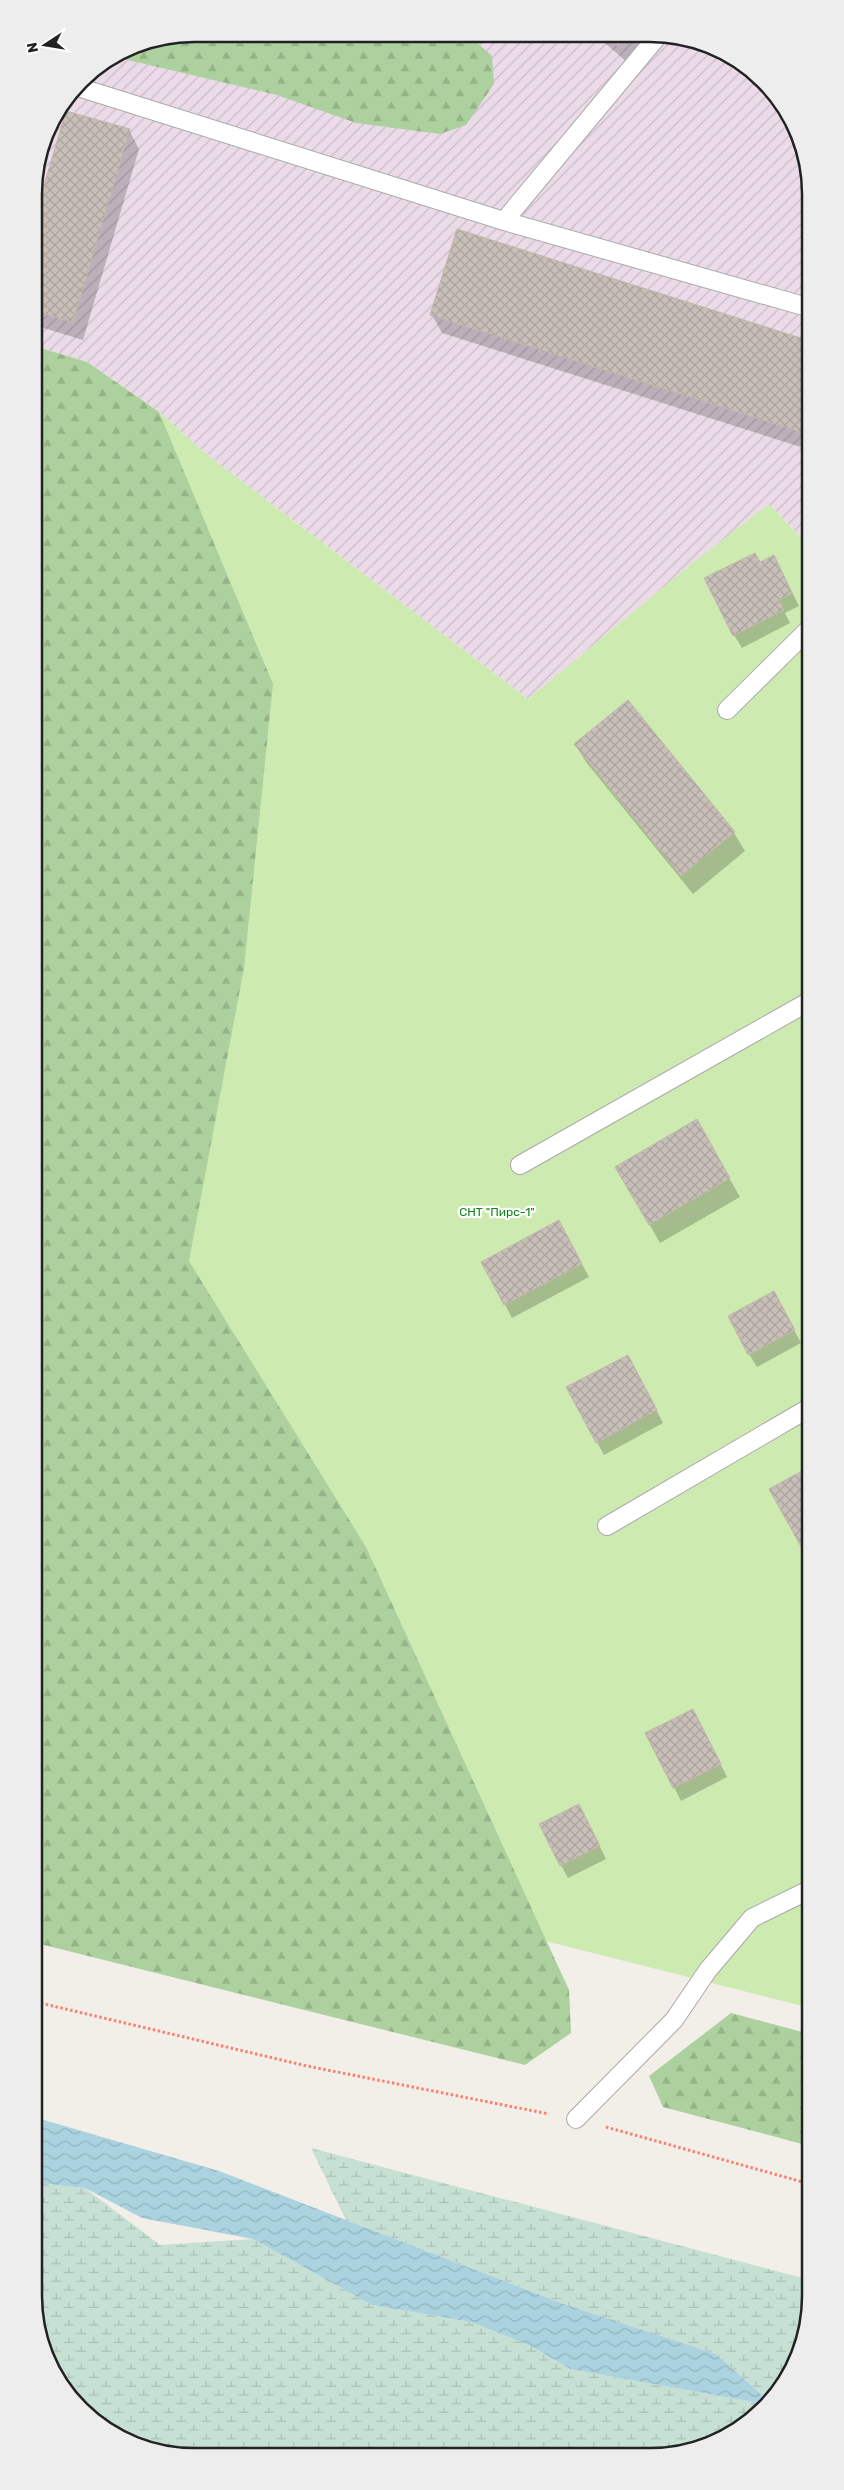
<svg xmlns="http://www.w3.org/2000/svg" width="844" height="2490" font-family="Rubik,sans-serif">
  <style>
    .industrial { fill: url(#industrial-furrows) }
    .grass { fill: #cdebb0 }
    .forest { fill: url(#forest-firs) }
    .wetland { fill: url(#wetland-marsh) }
    .water { fill: url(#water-waves) }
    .shadow { fill: #0003 }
    .building { fill: url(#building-cross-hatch); stroke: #c4b6ab }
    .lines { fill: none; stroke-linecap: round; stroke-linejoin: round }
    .service-casing { stroke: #a9a9a9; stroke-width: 20 }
    .path { stroke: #fa8072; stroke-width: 3; stroke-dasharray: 2.5 2.5; stroke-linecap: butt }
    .service { stroke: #fff; stroke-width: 18 }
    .labels { text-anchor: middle; stroke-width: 4.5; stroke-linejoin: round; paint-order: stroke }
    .park-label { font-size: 12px; fill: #0c8416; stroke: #fff }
    .rim { fill: none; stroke: #222; stroke-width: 2.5 }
  </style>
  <defs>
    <pattern id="industrial-furrows" width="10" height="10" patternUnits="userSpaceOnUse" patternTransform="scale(1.25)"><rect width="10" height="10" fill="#ebdbe8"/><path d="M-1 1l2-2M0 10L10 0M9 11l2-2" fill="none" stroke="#c9bcc7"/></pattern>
    <pattern id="forest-firs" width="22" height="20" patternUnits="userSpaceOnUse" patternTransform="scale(1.25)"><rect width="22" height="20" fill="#add19e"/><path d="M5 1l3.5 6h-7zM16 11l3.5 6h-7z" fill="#95b388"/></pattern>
    <pattern id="wetland-marsh" width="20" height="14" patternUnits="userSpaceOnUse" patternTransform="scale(1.25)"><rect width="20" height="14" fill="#c6e0d4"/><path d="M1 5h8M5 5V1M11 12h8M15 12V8" fill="none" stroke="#aac0b6"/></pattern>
    <pattern id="water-waves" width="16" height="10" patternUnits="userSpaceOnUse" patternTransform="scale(1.25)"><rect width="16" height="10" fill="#aad3df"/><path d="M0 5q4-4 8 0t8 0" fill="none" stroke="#92b5bf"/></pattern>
    <pattern id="building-cross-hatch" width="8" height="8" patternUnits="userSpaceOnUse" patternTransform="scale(1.25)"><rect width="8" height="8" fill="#c7bfb8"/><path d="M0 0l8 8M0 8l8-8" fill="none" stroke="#aba49e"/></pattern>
  </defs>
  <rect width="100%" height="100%" fill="#f2efe9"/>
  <polygon class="industrial" points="194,34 681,37 730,55 763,81 789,114 807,163 808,545 770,505 690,565 528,699 206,454 159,412 87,362 34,346 34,184 50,123 88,74 133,46"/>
  <polygon class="grass" points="34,346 87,362 159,412 206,454 528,699 690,565 769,504 808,545 810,2008 506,1931 179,1270"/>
  <g class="forest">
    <polygon points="194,34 470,36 492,56 494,84 466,125 440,134 356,123 277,95 115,57 133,46"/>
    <polygon points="34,346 87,362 159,412 273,684 244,968 189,1261 366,1547 569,1990 571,2033 525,2065 36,1943"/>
    <polygon points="731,2013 810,2034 810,2146 663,2107 649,2076"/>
  </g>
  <g class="wetland">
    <polygon points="311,2148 810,2280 810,2306 798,2357 770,2402 716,2354 561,2303 346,2220"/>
    <polygon points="37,2183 85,2188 160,2245 253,2239 372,2305 471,2322 531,2346 570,2369 754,2402 764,2407 730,2435 681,2453 163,2453 123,2440 81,2409 55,2376 37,2327"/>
  </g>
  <polygon class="water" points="37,2118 219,2171 561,2303 716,2354 770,2402 764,2407 754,2402 570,2369 531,2346 471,2322 372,2305 253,2239 142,2218 85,2188 37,2183"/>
  <g class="shadow">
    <polygon points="597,36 652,37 629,64"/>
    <polygon points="129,130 139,149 83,340 34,325 34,224"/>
    <polygon points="458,231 807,341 807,449 442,333 432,315"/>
    <polygon points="781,570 799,606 785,613 790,623 742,648 734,635"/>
    <polygon points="628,702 734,833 745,851 693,894 586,762 575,744"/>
    <polygon points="697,1121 740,1197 660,1243 617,1167"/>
    <polygon points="566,1235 589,1277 512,1318 483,1262"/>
    <polygon points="781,1305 801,1343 757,1367 749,1354"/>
    <polygon points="635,1369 663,1423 604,1455 597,1442"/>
    <polygon points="700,1723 727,1777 681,1801 647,1733"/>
    <polygon points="586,1818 606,1859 568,1878 561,1865"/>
  </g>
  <g class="building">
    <polygon points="607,36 626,37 618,46"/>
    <polygon points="66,111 130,129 73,322 34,311 34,219"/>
    <polygon points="457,229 807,340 807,434 430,315"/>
    <polygon points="755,553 760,562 774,555 792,593 779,600 784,610 733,636 704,578"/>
    <polygon points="628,700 735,832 681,876 574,744"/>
    <polygon points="697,1119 730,1178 649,1225 615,1167"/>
    <polygon points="559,1220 582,1264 504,1305 481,1262"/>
    <polygon points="774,1291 795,1330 748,1355 728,1316"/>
    <polygon points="628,1355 657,1410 596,1443 566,1387"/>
    <polygon points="802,1471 809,1483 809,1561 769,1489"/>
    <polygon points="693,1709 721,1764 673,1788 645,1733"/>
    <polygon points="579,1804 600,1846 560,1866 539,1824"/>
  </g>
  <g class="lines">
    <defs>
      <g id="service">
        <polyline points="78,87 504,221 807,307"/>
        <polyline points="504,221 657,37"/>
        <polyline points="727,710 808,630"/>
        <polyline points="520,1165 808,1002"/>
        <polyline points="607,1526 809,1408"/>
        <polyline points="576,2119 674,2020 708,1970 752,1918 809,1890"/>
      </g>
    </defs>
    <use href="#service" class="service-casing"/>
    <g class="path">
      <polyline points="36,2002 307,2066 549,2114"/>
      <polyline points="606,2127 810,2184"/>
    </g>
    <use href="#service" class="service"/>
  </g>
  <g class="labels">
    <g class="park-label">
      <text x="497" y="1216">СНТ "Пирс-1"</text>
    </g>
  </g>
  <path d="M0 0H844V2490H0ZM194 42H650A152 152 0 0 1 802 194V2296A152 152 0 0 1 650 2448H194A152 152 0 0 1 42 2296V194A152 152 0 0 1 194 42Z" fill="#ededed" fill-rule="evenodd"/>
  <path class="rim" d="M194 42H650A152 152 0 0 1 802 194V2296A152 152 0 0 1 650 2448H194A152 152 0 0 1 42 2296V194A152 152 0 0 1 194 42Z"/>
  <g transform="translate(45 45) rotate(258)" stroke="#ffffff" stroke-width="4" paint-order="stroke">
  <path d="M0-4L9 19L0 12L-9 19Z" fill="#222222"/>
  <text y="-8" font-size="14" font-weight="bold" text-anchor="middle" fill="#222222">N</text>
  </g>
</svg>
